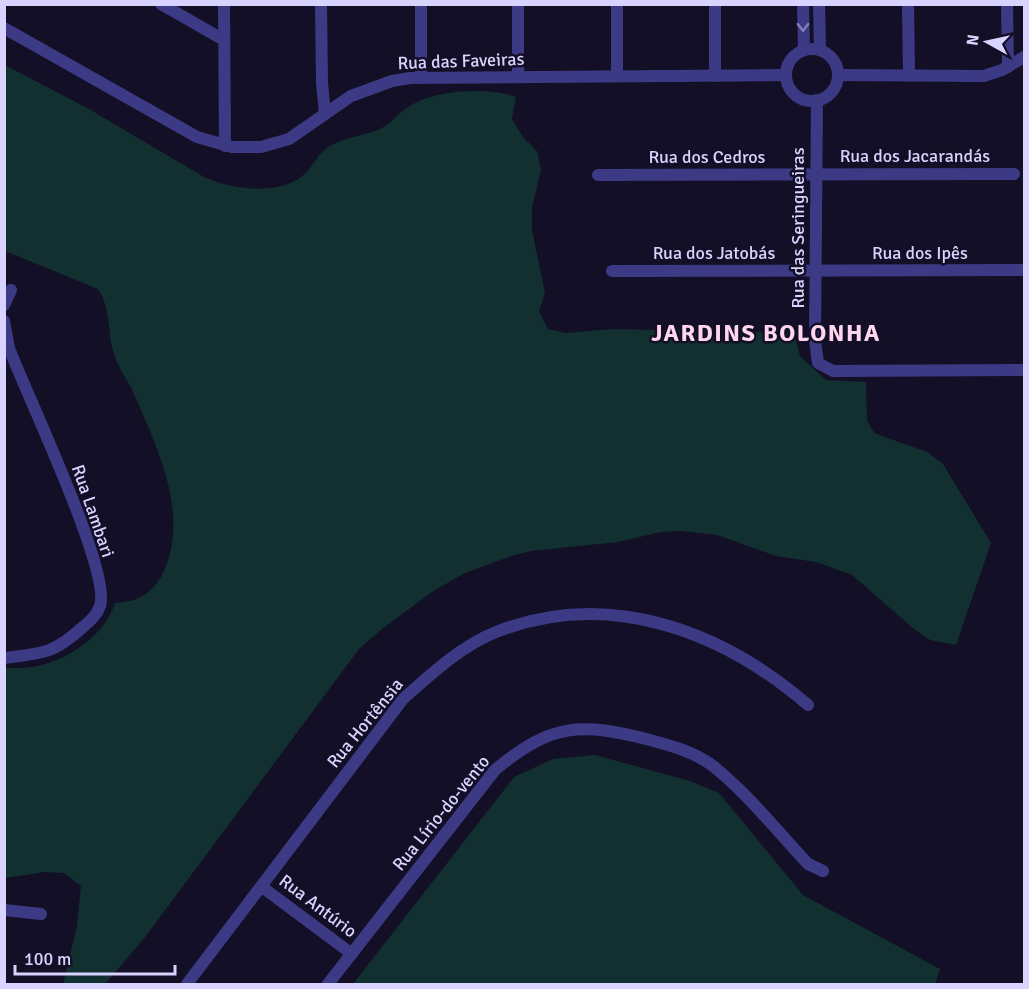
<svg xmlns="http://www.w3.org/2000/svg" width="1029" height="989" font-family="Signika,sans-serif">
  <style>
    .green { fill: #12302f }
    .lines { fill: none; stroke-linecap: round; stroke-linejoin: round }
    .minor { stroke: #3d3a85; stroke-width: 12 }
    .oneway { stroke: #837fbc }
    .labels { text-anchor: middle; stroke-width: 5; stroke-linejoin: round; paint-order: stroke }
    .street-label { font-size: 18px; fill: #d9d4ff; stroke: #130f26 }
    .district-label { font-size: 24px; font-weight: bold; letter-spacing: 1.5px; fill: #ffd6f0; stroke: #130f26 }
  </style>
  <rect width="100%" height="100%" fill="#130f26"/>
  <g class="green">
    <path d="M5,65l84,44 115,68c27,12 71,19 97,0 11,-8 18,-25 27,-30 16,-10 36,-11 52,-18 12,-6 21,-19 33,-25 25,-14 77,-17 103,-7l-4,22 11,18 14,14 4,19 -9,38v22l13,63 -6,18 9,18 17,4 47,-4 182,4 6,23 26,24 40,2 1,38 7,13 53,19 16,12 48,79 -35,102 -26,-5 -16,-11 -62,-54 -36,-13 -40,-6 -59,-21 -36,-4 -20,1 -43,10 -87,9 -20,5 -48,18 -31,18 -50,37 -23,20 -213,287 -41,48h-42l14,-58 4,-40 -17,-13 -19,-1 -40,6v-210c12,0 26,0 37,-3 30,-8 63,-31 73,-62 26,-1 42,-13 51,-37 22,-58 -10,-121 -33,-174 -6,-14 -17,-27 -20,-42 -6,-21 -2,-41 -15,-61l-93,-38z"/>
    <polygon points="595,755 690,781 719,793 803,895 940,969 935,984 353,984 514,777 553,759"/>
  </g>
  <g class="lines">
    <g class="minor">
      <polyline points="161,4 224,40"/>
      <polyline points="224,4 225,146"/>
      <polyline points="321,4 322,83 325,114"/>
      <polyline points="421,4 421,77"/>
      <polyline points="518,4 518,76"/>
      <polyline points="617,4 617,76"/>
      <polyline points="715,4 715,76"/>
      <polyline points="803,4 804,50"/>
      <polyline points="819,4 820,50"/>
      <polyline points="908,4 909,75"/>
      <polyline points="1007,4 1008,67"/>
      <polyline points="4,28 197,137 232,147 261,147 289,139 351,96 392,81 410,78 786,75"/>
      <circle cx="812" cy="75" r="26"/>
      <polyline points="838,75 984,76 1002,70 1024,57"/>
      <polyline points="817,100 815,340 818,363 833,371 1024,370"/>
      <polyline points="598,175 1014,174"/>
      <polyline points="612,271 1024,270"/>
      <polyline points="4,305 11,290"/>
      <path d="M4,321l5,27c16,43 103,224 91,258 -3,9 -10,15 -17,21 -30,27 -39,26 -79,31"/>
      <polyline points="262,887 352,954"/>
      <polyline points="4,910 41,914"/>
      <path d="M187,984l216,-285c28,-25 58,-53 93,-67 112,-44 225,-2 312,73"/>
      <path d="M328,984l167,-214c56,-47 86,-48 155,-30 22,6 45,12 63,26 35,28 65,66 95,98l15,7"/>
    </g>
  </g>
  <defs><path id="oneway-chevron" d="M-2-3.5L2.5 0L-2 3.5" fill="none" stroke-width="1.6" stroke-linecap="round" stroke-linejoin="round" transform="scale(1.5)"/></defs>
  <use class="oneway" href="#oneway-chevron" transform="translate(803 27) rotate(89)"/>
  <g class="labels">
    <g class="street-label">
      <text transform="translate(461 61) rotate(-2)" y="6">Rua das Faveiras</text>
      <text x="915" y="162">Rua dos Jacarandás</text>
      <text x="707" y="163">Rua dos Cedros</text>
      <text transform="translate(798 228) rotate(-90)" y="6">Rua das Seringueiras</text>
      <text x="714" y="259">Rua dos Jatobás</text>
      <text x="920" y="259">Rua dos Ipês</text>
      <text transform="translate(93 511) rotate(71)" y="6">Rua Lambari</text>
      <text transform="translate(365 723) rotate(-51)" y="6">Rua Hortênsia</text>
      <text transform="translate(441 813) rotate(-51)" y="6">Rua Lírio-do-vento</text>
      <text transform="translate(318 906) rotate(37)" y="6">Rua Antúrio</text>
    </g>
    <g class="district-label">
      <text x="766" y="341">JARDINS BOLONHA</text>
    </g>
  </g>
  <rect width="1029" height="989" fill="none" stroke="#d9d4ff" stroke-width="12"/>
  <g transform="translate(987 42) rotate(278)" stroke="#130f26" stroke-width="4.5" paint-order="stroke">
  <path d="M0-4.5L10 22L0 15L-10 22Z" fill="#d9d4ff"/>
  <text y="-9" font-size="16" font-weight="bold" text-anchor="middle" fill="#d9d4ff">N</text>
  </g>
  <path d="M15 965v9h160v-9" fill="none" stroke="#d9d4ff" stroke-width="3"/>
  <text x="24" y="965" font-size="18" fill="#d9d4ff" stroke="#130f26" stroke-width="4.5" paint-order="stroke">100 m</text>
</svg>
